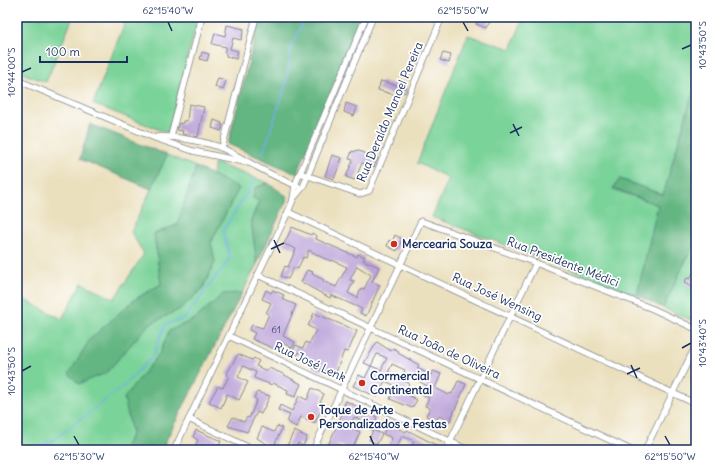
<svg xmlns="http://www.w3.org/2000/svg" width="713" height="467" font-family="Delius,sans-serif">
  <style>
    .green { fill: #7ad399; stroke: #4a817c }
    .forest { fill: #63b581; stroke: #3f7270 }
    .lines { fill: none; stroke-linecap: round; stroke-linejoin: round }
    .stream { stroke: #71b0e4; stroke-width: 1.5 }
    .building { fill: #bca3d9; fill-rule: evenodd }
    .minor-casing { stroke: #83888e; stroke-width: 7 }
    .minor { stroke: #fff; stroke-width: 5.5 }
    .ticks { fill: none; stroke: #1b2f5e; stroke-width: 1.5 }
    .poi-dot { fill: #c8321e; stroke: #fff; stroke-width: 1.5 }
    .labels { text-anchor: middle; stroke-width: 3.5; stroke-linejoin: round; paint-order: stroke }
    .number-label { font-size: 10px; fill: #434c7d }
    .street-label { font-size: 12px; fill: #1b2f5e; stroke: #fff }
    .poi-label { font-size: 12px; font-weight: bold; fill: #1b2f5e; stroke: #fff; text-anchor: start }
    .neatline { fill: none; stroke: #1b2f5e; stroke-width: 1.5 }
    .ticks-label { font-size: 10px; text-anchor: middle; fill: #1b2f5e }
  </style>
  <rect width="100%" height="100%" fill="#fff"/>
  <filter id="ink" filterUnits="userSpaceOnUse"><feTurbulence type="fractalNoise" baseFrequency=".025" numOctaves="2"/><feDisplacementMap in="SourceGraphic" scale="8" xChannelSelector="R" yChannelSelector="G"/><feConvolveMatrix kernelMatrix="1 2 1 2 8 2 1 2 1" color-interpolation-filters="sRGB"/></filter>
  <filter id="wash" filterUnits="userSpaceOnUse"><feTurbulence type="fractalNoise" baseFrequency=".012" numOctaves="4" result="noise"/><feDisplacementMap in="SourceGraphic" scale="16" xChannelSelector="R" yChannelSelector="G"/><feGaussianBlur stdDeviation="0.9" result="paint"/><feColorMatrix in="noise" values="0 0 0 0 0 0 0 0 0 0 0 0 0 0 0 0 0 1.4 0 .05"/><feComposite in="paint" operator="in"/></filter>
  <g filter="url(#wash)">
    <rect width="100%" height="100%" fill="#ebe0be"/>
    <g class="green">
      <polygon points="17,17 73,17 46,82 17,71"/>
      <polygon points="127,17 198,17 168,133 93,104"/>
      <polygon points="524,17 696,17 696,82 663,195 620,179 613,189 658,205 637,295 432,217 449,178 417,163 468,35 511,49"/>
      <polygon points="167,155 196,167 177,225 154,234 161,284 134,300 106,373 148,325 180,309 203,288 215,262 211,242 239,188 212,175 215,163 268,183 255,188 253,198 259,201 251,221 257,264 242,293 223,294 195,319 169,331 160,353 125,398 132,433 124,450 17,450 17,308 23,299 62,319 82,283 114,299 144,254 131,232"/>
      <polygon points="696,239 696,322 663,308"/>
    </g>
    <g class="forest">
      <polygon points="260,17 362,17 297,174 228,144"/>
      <polygon points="696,82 696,239 663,308 637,295 658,205 613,188 620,179 663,195"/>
      <polygon points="90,124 167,155 151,189 80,159"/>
      <polygon points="196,167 239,188 211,242 215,262 203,288 180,309 148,325 106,373 79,384 69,374 90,339 134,300 161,284 154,234 177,225"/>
      <polygon points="268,183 288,197 257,264 251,221 259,201 253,198 255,188"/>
      <polygon points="242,293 161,450 124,450 132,433 124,398 160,353 169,331 195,319 223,294"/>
    </g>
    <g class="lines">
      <g class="stream">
        <polyline points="263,153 287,81 291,47 306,17"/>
        <polyline points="33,450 55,439 122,387 153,356 165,325 185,318 230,258 223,231 250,188 255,178"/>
      </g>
    </g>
    <g id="blocks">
      <g class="building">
        <polygon points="479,17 491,17 486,28 476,24"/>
        <polygon points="227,25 244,29 241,40 233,38 230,49 238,51 236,59 226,56 226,53 224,53 226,47 212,44 215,33 225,36"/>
        <polygon points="202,52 209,54 207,61 200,59"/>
        <polygon points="443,53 451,55 449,63 440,60"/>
        <polygon points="218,78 226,80 223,90 215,87"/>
        <polygon points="381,81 407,88 405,93 400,91 398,96 378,90"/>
        <polygon points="346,103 357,107 354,116 344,112"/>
        <polygon points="189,104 204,107 198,137 182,134 183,131 177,130 179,123 183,124 183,121 187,121"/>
        <polygon points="214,120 222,123 221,125 223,125 221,131 212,128"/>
        <polygon points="356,150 378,158 374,167 362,163 355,180 346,177 353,160 349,159 352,151 355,152"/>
        <polygon points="332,155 342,158 334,179 325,176"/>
        <path d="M292,227l19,8 1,-2 5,3 -1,3 41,18 1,-3 7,3 -2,3 16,7 -7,15 8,3 -14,31 -6,-3 2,-4 -31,-14 -1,3 -29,-16 6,-12 6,2 -1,2 12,6 -1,1 13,6 11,-20 -15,-7 -1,1 -8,-3 -14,-8 -3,8 -3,-1 -5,12 -4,-2 -6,12 -7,-3 4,-10 3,1 8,-18 -12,-5zM357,266l14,9 -7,14 -3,-1 -4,10 -9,-5 6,-12 -4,-1z"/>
        <polygon points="395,235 402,239 397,251 387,246 389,240 392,242"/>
        <polygon points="696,267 696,289 684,283 687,278 690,279"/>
        <polygon points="266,290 271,293 273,290 284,295 282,299 296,305 283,336 295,342 292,348 281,342 277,350 252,339 255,333 249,330 252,325 263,328 269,314 266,313 271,303 262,299"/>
        <polygon points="314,313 357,331 348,352 344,351 335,375 321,369 320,371 313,368 315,364 308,360 309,357 299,352 298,355 292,352 296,345 303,348 306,342 309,344 316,330 308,326"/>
        <path d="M377,342l14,9 2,-3 6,3 -1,2 21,12 -2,3 14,7 2,-4 8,3 -6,14 14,7 1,-2 2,1 6,-13 8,3 -16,37 -11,-5 -3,5 -10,-5 4,-8 -5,-2 4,-8 -7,-3v-6l2,1 3,-4 -23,-14 1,-2 -13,-6 -4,9 21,10 -4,10 12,7 -5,8 -22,-9 6,-13 -11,-5 -8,16 -24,-11 6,-11 6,3 6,-12 -7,-3zM377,354l10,4 -6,12 -10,-4z"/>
        <polygon points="238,354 252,360 254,358 259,361 256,366 267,371 269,368 281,373 301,384 295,397 287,394 288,390 273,383 272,385 254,378 256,372 243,366 238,377 248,382 239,400 227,394 221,408 209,402 218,386 223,388 229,376 226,375"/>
        <polygon points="312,388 324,394 320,403 323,405 315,423 301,417 296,427 287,422 290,415 278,410 280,405 292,411 299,396 307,400"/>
        <polygon points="257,392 270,396 261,414 257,412 247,432 228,426 233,417 244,422 247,417 249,418 257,400 254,398"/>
        <polygon points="346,401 377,417 372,430 364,426 365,422 354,417 350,427 360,432 352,450 337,444 335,450 326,450 343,412 341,411"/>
        <polygon points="388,424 406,432 407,430 436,445 433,450 409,450 414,441 402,436 397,446 406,450 387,450 392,438 383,434"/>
        <polygon points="277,426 282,428 273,448 257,438 262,427 274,432"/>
        <polygon points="196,430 221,441 219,446 228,450 193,450 198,440 193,437"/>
        <polygon points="373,430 382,434 377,444 369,440"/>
        <polygon points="294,431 307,437 303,446 298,443 295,450 285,450"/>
      </g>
    </g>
  </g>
  <g filter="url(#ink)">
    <use href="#blocks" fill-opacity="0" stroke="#83888e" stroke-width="1"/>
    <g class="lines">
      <defs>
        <g id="minor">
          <polyline points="17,80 155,138 193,151 249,163"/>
          <polyline points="171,136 202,17"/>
          <path d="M157,137c17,-1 52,5 67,12 24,12 48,28 74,37"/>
          <polyline points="222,148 256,17"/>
          <polyline points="300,173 360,194 369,191 442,17"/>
          <polyline points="293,199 303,187 373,17"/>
          <polyline points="288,212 696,404"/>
          <polyline points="258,275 631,450"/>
          <polyline points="229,336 468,450"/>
          <polyline points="189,419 254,450"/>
          <polyline points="174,450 288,212 293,200 295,185 366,17"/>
          <polyline points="313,450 421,221 536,263 653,309 696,329"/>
          <polyline points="446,450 536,263"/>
          <polyline points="645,450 696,345"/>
        </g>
      </defs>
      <use href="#minor" class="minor-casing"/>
      <use href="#minor" class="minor"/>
    </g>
  </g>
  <path class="ticks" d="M168,22l4,9M463,22l5,9M682,49l9,-4M22,72l9,-4M513,124l6,12M510,133l12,-6M274,240l6,13M271,249l13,-6M682,348l9,-5M631,365l6,13M22,371l9,-5M627,374l13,-6M74,436l5,9M370,436l4,9M665,436l5,9"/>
  <g class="poi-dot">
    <circle cx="394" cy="244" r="4"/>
    <circle cx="362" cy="383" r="4"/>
    <circle cx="311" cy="417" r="4"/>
  </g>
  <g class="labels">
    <g class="number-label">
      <text x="276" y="333">61</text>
    </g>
    <g class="street-label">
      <text transform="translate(390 112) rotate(-67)" y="4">Rua Deraldo Manoel Pereira</text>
      <text transform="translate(563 262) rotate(21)" y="4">Rua Presidente Médici</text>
      <text transform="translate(497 297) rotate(25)" y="4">Rua José Wensing</text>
      <text transform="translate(449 352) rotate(25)" y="4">Rua João de Oliveira</text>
      <text transform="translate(310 362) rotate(25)" y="4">Rua José Lenk</text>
    </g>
    <g class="poi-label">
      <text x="402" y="248">Mercearia Souza</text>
      <text x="370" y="380">Cormercial<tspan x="370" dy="14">Continental</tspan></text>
      <text x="319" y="414">Toque de Arte<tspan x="319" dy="14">Personalizados e Festas</tspan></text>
    </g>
  </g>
  <rect width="713" height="467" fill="none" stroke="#fff" stroke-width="44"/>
  <path d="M40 56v6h87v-6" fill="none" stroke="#1b2f5e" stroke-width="2"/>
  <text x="46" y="56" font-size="12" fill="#1b2f5e" stroke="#ffffff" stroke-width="3" paint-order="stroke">100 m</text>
  <rect x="22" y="22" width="669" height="423" class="neatline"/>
  <g class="ticks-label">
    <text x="168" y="14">62°15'40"W</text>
    <text x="463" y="14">62°15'50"W</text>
    <text transform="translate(702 45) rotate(-90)" y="4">10°43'50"S</text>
    <text transform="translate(11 72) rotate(-90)" y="4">10°44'00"S</text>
    <text transform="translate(702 343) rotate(-90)" y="4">10°43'40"S</text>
    <text transform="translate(11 371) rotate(-90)" y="4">10°43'50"S</text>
    <text x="79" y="460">62°15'30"W</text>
    <text x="374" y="460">62°15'40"W</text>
    <text x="670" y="460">62°15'50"W</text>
  </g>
</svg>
